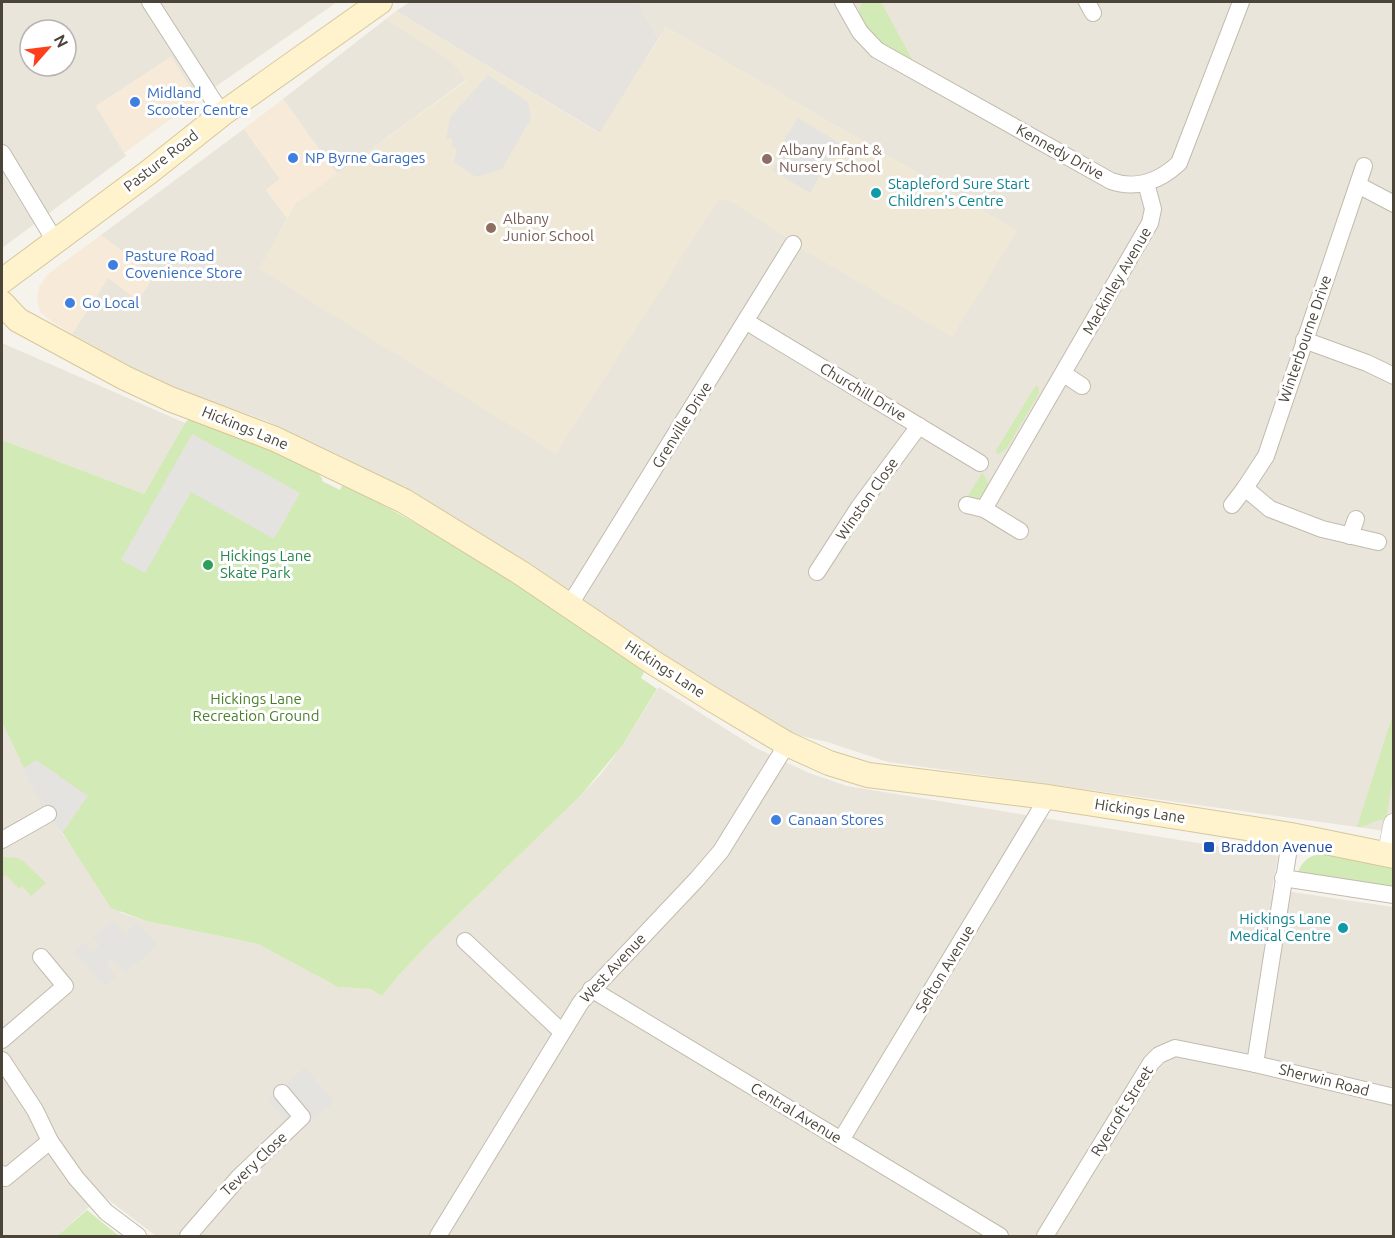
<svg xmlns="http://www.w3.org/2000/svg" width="1395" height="1238" font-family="Ubuntu,sans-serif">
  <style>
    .residential { fill: #eae5da; fill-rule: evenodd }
    .commercial { fill: #f7ead8 }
    .industrial { fill: #e6e2dd }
    .education { fill: #efe8d6 }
    .green { fill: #d2eab5 }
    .parking { fill: #e5e3e0 }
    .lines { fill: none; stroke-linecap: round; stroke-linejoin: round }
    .minor-casing { stroke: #c2bbae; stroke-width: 18 }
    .tertiary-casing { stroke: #c2bbae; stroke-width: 22 }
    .secondary-casing { stroke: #d6c79b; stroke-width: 26 }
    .minor { stroke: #fff; stroke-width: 16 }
    .tertiary { stroke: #fff; stroke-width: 21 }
    .secondary { stroke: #fff3cd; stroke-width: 24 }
    .shop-dot { fill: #3f7fe0; stroke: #fff; stroke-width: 2 }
    .education-dot { fill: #8d6e63; stroke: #fff; stroke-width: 2 }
    .culture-dot { fill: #0f9aa8; stroke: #fff; stroke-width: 2 }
    .leisure-dot { fill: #2e9e5b; stroke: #fff; stroke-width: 2 }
    .transit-dot { fill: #1a4fb4; stroke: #fff; stroke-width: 2 }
    .labels { text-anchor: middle; stroke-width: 6; stroke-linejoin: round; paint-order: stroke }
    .shop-label { font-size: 15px; fill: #366cbe; stroke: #fff; text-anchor: start }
    .education-label { font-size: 15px; fill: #785e54; stroke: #fff; text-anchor: start }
    .street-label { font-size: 15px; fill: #4b4439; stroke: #fff }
    .culture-label { font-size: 15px; fill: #0d838f; stroke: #fff; text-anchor: start }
    .leisure-label { font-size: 15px; fill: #27864d; stroke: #fff; text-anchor: start }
    .park-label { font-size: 15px; fill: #4a7f2a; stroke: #fff }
    .transit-label { font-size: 15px; fill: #164399; stroke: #fff; text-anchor: start }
  </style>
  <rect width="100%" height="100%" fill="#f6f3ec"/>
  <g class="residential">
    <path d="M2,2h335l-139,97 -27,-42 -75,49 30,50 -124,92zM30,30h36v36h-36z"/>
    <polygon points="638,2 1393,2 1393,832 888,762 827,742 789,733 615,624 440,509 345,458 267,421 165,385 72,334 108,278 154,276 101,235 244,129 280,179 266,190 287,218 260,269 711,210 718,200 730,200 785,236 794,244 855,279 1017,231 666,27 658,39"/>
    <polygon points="386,19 451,60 466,80 337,174 283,99"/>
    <polygon points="2,343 185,423 144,494 2,440"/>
    <polygon points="659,687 756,748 809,773 847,786 1278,856 1272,889 1393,907 1393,1236 156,1236 102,1195 57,1236 2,1236 2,722 41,805 121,913 146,921 258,944 338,987 370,989 382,996 399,975 430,942 581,795 601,774 622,746"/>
  </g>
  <g class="commercial">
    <polygon points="171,57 198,99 124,153 96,106"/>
    <polygon points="283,99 337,174 295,204 287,218 266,190 280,179 244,129"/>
    <polygon points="101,235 154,276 138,301 108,278 72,334 54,323 40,312 37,299 39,287 48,274"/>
  </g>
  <polygon class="industrial" points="410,2 638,2 658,39 600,133 396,11"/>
  <polygon class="education" points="396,11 599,133 666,27 1017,231 952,337 794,244 785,236 730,201 718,200 556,454 259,269 295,204 466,81 451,60 386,19"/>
  <g class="green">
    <path d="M862,2h19l32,59c-25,-15 -47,-21 -54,-51z"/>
    <polygon points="1036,385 1039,388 1039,393 1007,448 999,454 995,452"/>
    <path d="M189,419c34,12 68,25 101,41 11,5 24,9 32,18v3l18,9 2,-4h6c103,55 201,118 296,186l-3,6 16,11 -35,57 -41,49 -151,147 -31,33 -17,21 -12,-7 -32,-2 -80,-43 -112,-23 -35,-13 -56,-87 -14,-16 -39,-83v-282l142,54 41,-71z"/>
    <path d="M982,473c13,15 3,30 -16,26z"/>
    <path d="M1393,714l1,57 -8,49c-10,-2 -18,7 -29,7z"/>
    <path d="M1322,854l71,14v19l-95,-15c4,-11 12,-17 24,-18z"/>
    <polygon points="2,857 18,858 23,861 46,883 31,896 22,886 19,889 6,875 2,878"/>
    <polygon points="87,1210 119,1236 57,1236"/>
  </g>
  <g class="parking">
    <polygon points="488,75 528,102 531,118 502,169 476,177 454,162 457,148 452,147 452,139 446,138 450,117"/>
    <polygon points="798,118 839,143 810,193 772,170 788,144 784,140"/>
    <polygon points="192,434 300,493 274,539 191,492 145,573 121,560"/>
    <polygon points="36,760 88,796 62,833 41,805 23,769"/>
    <polygon points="113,921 125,934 138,923 157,945 125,973 112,959 106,965 116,977 105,986 74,952 85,943 93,951 100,945 93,937"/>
    <polygon points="305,1068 334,1102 296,1134 267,1100"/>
  </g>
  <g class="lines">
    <defs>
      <g id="minor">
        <polyline points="150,2 222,114"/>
        <path d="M843,2l17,30 17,18 234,131c25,9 49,0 68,-18l62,-161"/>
        <polyline points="1087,2 1093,13"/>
        <polyline points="2,153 55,241"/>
        <polyline points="1358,185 1394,204"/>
        <polyline points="747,322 980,463"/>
        <polyline points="1304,340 1367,363 1394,376"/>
        <polyline points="1064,374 1082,386"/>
        <polyline points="1245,488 1270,509 1322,529 1378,542"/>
        <polyline points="967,505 984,509 1020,531"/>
        <polyline points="1232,505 1245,488 1266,456 1364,166"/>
        <polyline points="984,509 1150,223 1153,209 1146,183"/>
        <polyline points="1350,536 1356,519"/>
        <polyline points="817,572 859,507 919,426"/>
        <polyline points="569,606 793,244"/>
        <polyline points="2,840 48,814"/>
        <polyline points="1283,878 1394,895"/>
        <polyline points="465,941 562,1032"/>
        <polyline points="591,989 1000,1236"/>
        <polyline points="2,1040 65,986 41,957"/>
        <polyline points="2,1060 35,1110 50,1141 76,1178 106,1212 138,1236"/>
        <polyline points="1255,1064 1291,835"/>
        <polyline points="841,1140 1048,797"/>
        <polyline points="2,1174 5,1178 50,1141"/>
        <polyline points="188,1236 239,1177 302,1117 282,1093"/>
        <polyline points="438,1236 581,1002 697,879 721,851 787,744"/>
        <polyline points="1045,1236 1151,1063 1159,1055 1175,1048 1255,1064 1394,1097"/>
      </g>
      <polyline id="tertiary" points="1388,854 1394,824"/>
      <g id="secondary">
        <polyline points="2,281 149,172 222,114 380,2"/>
        <polyline points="2,303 18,320 125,378 170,399 275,439 404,501 521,573 654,663 710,698 787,744 829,763 868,775 1048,797 1171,816 1291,835 1394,856"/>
      </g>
    </defs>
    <use href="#minor" class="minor-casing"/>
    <use href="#tertiary" class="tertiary-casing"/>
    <use href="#secondary" class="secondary-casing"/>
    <use href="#minor" class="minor"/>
    <use href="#tertiary" class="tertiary"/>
    <use href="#secondary" class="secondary"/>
  </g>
  <g class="shop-dot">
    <circle cx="135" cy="102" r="6"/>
    <circle cx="293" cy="158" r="6"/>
    <circle cx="113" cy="265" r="6"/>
    <circle cx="70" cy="303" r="6"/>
    <circle cx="776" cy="820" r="6"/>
  </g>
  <g class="education-dot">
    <circle cx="767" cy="159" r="6"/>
    <circle cx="491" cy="228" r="6"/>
  </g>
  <g class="culture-dot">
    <circle cx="876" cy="193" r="6"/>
    <circle cx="1343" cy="928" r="6"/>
  </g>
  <circle class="leisure-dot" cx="208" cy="565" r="6"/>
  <rect class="transit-dot" x="1203" y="841" width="12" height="12" rx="3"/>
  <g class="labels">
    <g class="shop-label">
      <text x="147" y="98">Midland<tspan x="147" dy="17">Scooter Centre</tspan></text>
      <text x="305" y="163">NP Byrne Garages</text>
      <text x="125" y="261">Pasture Road<tspan x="125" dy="17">Covenience Store</tspan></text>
      <text x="82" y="308">Go Local</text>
      <text x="788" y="825">Canaan Stores</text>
    </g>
    <g class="education-label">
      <text x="779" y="155">Albany Infant &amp;<tspan x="779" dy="17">Nursery School</tspan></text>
      <text x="503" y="224">Albany<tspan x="503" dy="17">Junior School</tspan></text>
    </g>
    <g class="street-label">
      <text transform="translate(1060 152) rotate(29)" y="5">Kennedy Drive</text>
      <text transform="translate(161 161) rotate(-38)" y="5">Pasture Road</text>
      <text transform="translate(1117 281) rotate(-60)" y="5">Mackinley Avenue</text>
      <text transform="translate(1305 339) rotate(-71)" y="5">Winterbourne Drive</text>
      <text transform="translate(863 392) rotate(31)" y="5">Churchill Drive</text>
      <text transform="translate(682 425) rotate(-58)" y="5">Grenville Drive</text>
      <text transform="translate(245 428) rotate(22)" y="5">Hickings Lane</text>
      <text transform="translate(867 499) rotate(-55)" y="5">Winston Close</text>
      <text transform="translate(665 669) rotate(33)" y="5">Hickings Lane</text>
      <text transform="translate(1140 811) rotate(9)" y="5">Hickings Lane</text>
      <text transform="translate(613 968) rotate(-47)" y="5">West Avenue</text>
      <text transform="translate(945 969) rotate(-59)" y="5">Sefton Avenue</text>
      <text transform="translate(1324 1080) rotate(14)" y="5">Sherwin Road</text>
      <text transform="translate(1122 1111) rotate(-58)" y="5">Ryecroft Street</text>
      <text transform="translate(796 1113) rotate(31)" y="5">Central Avenue</text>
      <text transform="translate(254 1164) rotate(-44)" y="5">Tevery Close</text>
    </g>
    <g class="culture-label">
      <text x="888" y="189">Stapleford Sure Start<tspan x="888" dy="17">Children's Centre</tspan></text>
      <text x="1331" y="924" text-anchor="end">Hickings Lane<tspan x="1331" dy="17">Medical Centre</tspan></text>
    </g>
    <g class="leisure-label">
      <text x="220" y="561">Hickings Lane<tspan x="220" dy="17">Skate Park</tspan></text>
    </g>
    <g class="park-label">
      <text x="256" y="704">Hickings Lane<tspan x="256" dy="17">Recreation Ground</tspan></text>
    </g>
    <g class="transit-label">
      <text x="1221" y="852">Braddon Avenue</text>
    </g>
  </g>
  <rect width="1395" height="1238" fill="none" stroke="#4b4439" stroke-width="6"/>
  <g transform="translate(48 48) rotate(62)"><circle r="28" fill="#ffffff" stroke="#b7b4b0" stroke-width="1.5"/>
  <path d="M0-4.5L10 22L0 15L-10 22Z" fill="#fc3f1d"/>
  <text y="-9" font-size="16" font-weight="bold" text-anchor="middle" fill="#4b4439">N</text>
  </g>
</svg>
